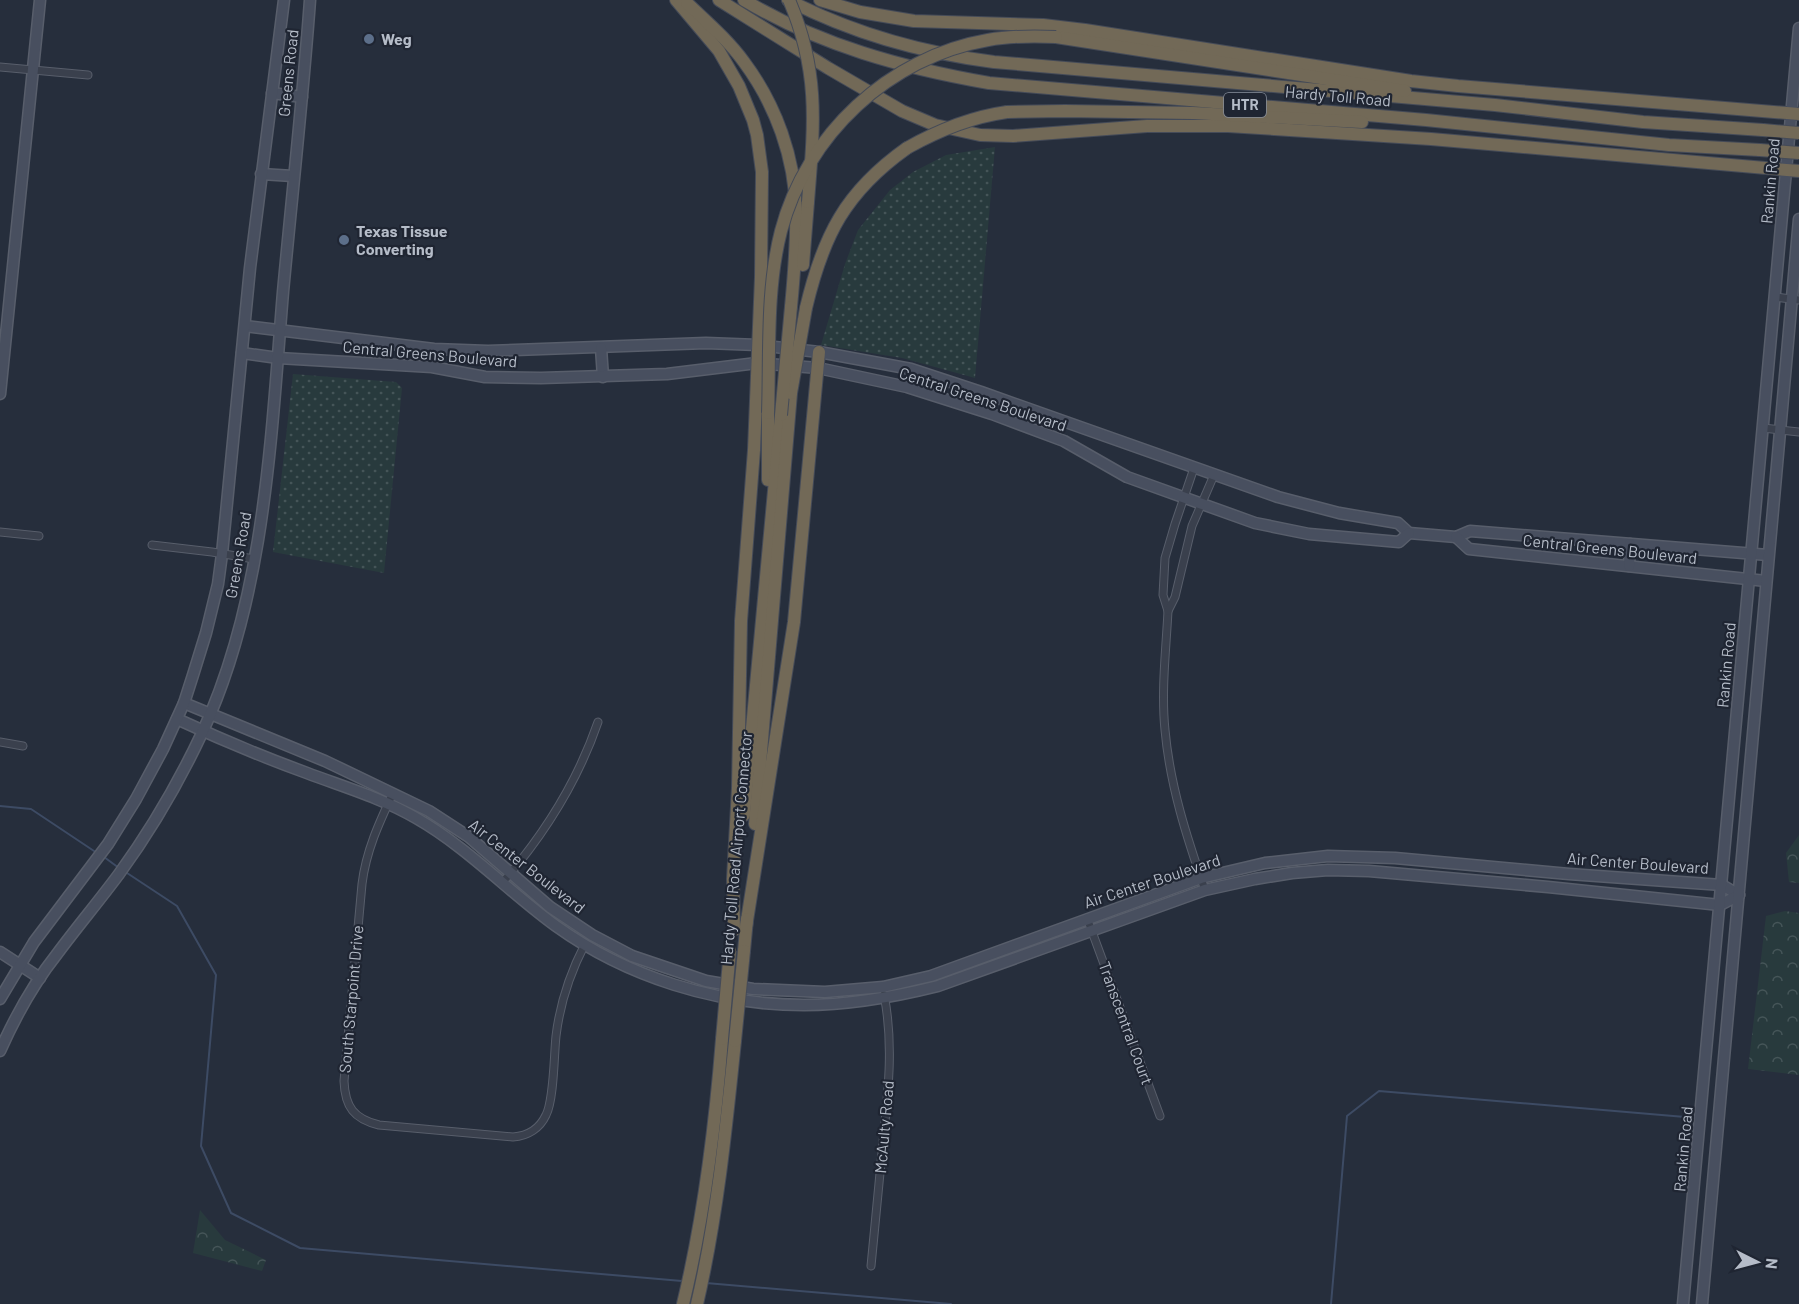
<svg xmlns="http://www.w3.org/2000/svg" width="1799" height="1304" font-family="Barlow,sans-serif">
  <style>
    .grass { fill: url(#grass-dots) }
    .forest { fill: url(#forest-crowns) }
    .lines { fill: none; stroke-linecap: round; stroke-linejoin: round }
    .stream { stroke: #3d4b64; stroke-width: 2 }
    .street-casing { stroke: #585e6b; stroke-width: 9 }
    .secondary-casing { stroke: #585e6b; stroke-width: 13 }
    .highway-casing { stroke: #454b58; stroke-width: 14 }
    .street { stroke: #3a404d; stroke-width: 7 }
    .secondary { stroke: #484f5f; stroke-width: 10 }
    .highway { stroke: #726957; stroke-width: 12 }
    .highway-bridge-casing { stroke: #454b58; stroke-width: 14; stroke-linecap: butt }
    .highway-bridge { stroke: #726957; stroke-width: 12 }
    .service-dot { fill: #5c6f8a; stroke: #1f2532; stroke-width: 2 }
    .labels { text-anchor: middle; stroke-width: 4.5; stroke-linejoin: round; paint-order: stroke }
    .shield { fill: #1f2532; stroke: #888f9b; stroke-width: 1.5 }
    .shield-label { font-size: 15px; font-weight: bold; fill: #b5bcc8 }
    .poi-label { font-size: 16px; font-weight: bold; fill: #b5bcc8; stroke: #1f2532; text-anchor: start }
    .street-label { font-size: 16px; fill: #b5bcc8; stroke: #1f2532 }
  </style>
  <defs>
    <pattern id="grass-dots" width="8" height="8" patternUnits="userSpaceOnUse" patternTransform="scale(1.5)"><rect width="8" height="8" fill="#283a3d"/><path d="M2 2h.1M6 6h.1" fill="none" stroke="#455558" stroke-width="1.8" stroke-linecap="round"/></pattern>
    <pattern id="forest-crowns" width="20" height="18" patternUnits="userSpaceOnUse" patternTransform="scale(1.5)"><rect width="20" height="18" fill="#283a3d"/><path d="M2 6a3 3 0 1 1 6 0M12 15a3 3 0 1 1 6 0" fill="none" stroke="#455558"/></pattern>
  </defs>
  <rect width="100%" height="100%" fill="#262e3c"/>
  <g class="grass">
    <polygon points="995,147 975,378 902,358 821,345 845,264 858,230 890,190 913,172 946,155"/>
    <polygon points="293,374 396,382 402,388 384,573 273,552"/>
  </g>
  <g class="forest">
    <polygon points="1799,835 1799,883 1789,882 1786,853"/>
    <polygon points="1785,911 1799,913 1799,1075 1748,1069 1766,916"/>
    <polygon points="200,1210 225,1240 266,1260 262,1271 193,1253"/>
  </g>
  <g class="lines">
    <g class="stream">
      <polyline points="0,806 31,809 97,853"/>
      <polyline points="104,857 119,868"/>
      <polyline points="124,871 177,906 216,975 201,1146 231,1213 300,1248 682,1281"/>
      <polyline points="706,1283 951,1304"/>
      <polyline points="1331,1304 1347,1116 1379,1091 1685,1117"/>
    </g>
    <defs>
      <g id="street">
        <polyline points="0,67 88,75"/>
        <polyline points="1775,297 1799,300"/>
        <polyline points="1763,428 1799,432"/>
        <path d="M1194,468l-19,56 -10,34 -2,37 5,16c-2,39 -7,80 -3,119 5,56 22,108 40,160"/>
        <polyline points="0,532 39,536"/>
        <polyline points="152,545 212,552 254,559"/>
        <polyline points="1168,611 1175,597 1192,526 1214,475"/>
        <polyline points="0,742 23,746"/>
        <path d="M393,793c-14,30 -27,58 -31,91l-18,197c1,26 10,38 35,44l134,12c15,-1 27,-9 33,-22 8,-15 8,-61 10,-79 4,-33 14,-63 29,-92"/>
        <path d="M502,883c42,-48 75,-100 96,-161"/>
        <polyline points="1087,918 1160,1116"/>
        <path d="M871,1266c4,-41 8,-82 12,-124 5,-49 11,-98 1,-147"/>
      </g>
      <g id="secondary">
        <polyline points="272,93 302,97"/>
        <polyline points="261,174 293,176"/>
        <polyline points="245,326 434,349 488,351 706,343 758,345 819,352 911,369 981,392 1278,497 1339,513 1398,523 1409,533 1456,537 1470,531 1768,555"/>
        <polyline points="601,348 603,377"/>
        <polyline points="242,353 278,358 432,367 485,377 541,378 667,374 757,363 818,368 907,387 992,414 1064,441 1127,477 1255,523 1309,534 1399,542 1409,533"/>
        <polyline points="0,394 40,0"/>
        <polyline points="1456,537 1469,549 1766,581"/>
        <polyline points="1629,566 1630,544"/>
        <polyline points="184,703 325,761 429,811 469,837 550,907 592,935 632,956 706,981 753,989 825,992 883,987 931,976 1201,878 1265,863 1328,856 1395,858 1569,874 1722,885 1739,895"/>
        <path d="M177,719c43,20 86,38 130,54 37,14 75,25 109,45 51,29 93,74 140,108 71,51 161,79 248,79 46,0 90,-8 134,-19l267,-96 50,-11 37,-6 36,-3 41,1 179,16 172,18 19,-10"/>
        <polyline points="0,952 40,978"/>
        <polyline points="0,999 34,942 108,844 136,799 163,749 184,703 193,675 206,633 218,584 222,554 250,268 284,0"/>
        <path d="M0,1051c15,-34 34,-68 57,-97 20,-27 42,-53 62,-80 32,-44 60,-92 83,-141 63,-135 69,-295 81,-441 9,-97 20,-195 27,-292"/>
        <polyline points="1683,1304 1799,28"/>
        <polyline points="1702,1304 1799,219"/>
      </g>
      <g id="highway">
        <polyline points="676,0 719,51 739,86 753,120 757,135 762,172 761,277 754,450 741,621 738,788 733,879 734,930"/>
        <polyline points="719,0 828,68 902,111 935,125 980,135 1013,136 1147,126 1228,126 1431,139 1799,171"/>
        <path d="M744,0c75,45 159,68 245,83l437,37 243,25 91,5"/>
        <path d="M788,0c64,33 135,53 206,62l501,43 148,17 120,8"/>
        <polyline points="820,0 860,12 914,21 1043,25 1085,30 1411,81 1458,86 1799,114"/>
        <path d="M687,3c20,19 41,37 57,59 32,43 51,96 52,149 1,32 -2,64 -5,96"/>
        <polyline points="1056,37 1405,91"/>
        <polyline points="1007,112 1065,111 1193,113 1362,122"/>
        <polyline points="803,265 808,202"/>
        <path d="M806,308c17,-72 39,-116 101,-160"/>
        <polyline points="768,480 768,413"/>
        <polyline points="744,815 781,415"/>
        <polyline points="755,824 791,393"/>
        <polyline points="746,927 794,622 819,352"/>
        <polyline points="744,951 747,919"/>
        <path d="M683,1304c21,-87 32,-176 39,-265"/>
        <path d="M697,1304c20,-86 29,-175 38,-263"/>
      </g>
    </defs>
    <use href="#street" class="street-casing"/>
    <use href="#secondary" class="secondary-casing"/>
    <use href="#highway" class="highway-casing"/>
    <use href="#street" class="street"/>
    <use href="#secondary" class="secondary"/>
    <use href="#highway" class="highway"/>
    <defs>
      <g id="highway-bridge">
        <path d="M789,0c31,72 25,126 19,202"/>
        <polyline points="1763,130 1799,133"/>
        <path d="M907,148c32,-18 64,-31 100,-36"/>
        <polyline points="1760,150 1799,153"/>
        <polyline points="791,393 806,308"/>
        <path d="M768,413c2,-59 -2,-124 13,-182 25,-96 108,-174 207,-191 22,-4 45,-4 68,-3"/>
        <polyline points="781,415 791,307"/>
        <polyline points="722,1039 730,950"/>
        <polyline points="735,1041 744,951"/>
      </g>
    </defs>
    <use href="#highway-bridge" class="highway-bridge-casing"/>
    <use href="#highway-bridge" class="highway-bridge"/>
  </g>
  <g class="service-dot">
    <circle cx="369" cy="39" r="6"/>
    <circle cx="344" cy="240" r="6"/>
  </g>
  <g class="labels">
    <rect class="shield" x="1224" y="93" width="42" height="24" rx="4.5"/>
    <g class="shield-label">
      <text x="1245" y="110">HTR</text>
    </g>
    <g class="poi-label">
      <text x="381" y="45">Weg</text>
      <text x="356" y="237">Texas Tissue<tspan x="356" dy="18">Converting</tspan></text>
    </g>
    <g class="street-label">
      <text transform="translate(288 73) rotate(-84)" y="6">Greens Road</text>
      <text transform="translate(1338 96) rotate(5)" y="6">Hardy Toll Road</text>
      <text transform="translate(1770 181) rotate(-85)" y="6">Rankin Road</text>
      <text transform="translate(430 354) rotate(5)" y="6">Central Greens Boulevard</text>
      <text transform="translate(983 399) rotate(18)" y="6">Central Greens Boulevard</text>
      <text transform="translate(1610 549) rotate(6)" y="6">Central Greens Boulevard</text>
      <text transform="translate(238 555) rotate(-80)" y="6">Greens Road</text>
      <text transform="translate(1726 665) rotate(-85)" y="6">Rankin Road</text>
      <text transform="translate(736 848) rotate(-85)" y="6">Hardy Toll Road Airport Connector</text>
      <text transform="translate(1638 863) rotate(4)" y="6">Air Center Boulevard</text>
      <text transform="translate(527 866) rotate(38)" y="6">Air Center Boulevard</text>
      <text transform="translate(1152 881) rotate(-18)" y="6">Air Center Boulevard</text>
      <text transform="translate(351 999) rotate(-85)" y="6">South Starpoint Drive</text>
      <text transform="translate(1126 1023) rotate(70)" y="6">Transcentral Court</text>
      <text transform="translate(884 1127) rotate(-85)" y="6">McAulty Road</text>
      <text transform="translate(1683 1149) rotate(-85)" y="6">Rankin Road</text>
    </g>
  </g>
  <g transform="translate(1757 1262) rotate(96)" stroke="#1f2532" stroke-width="4.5" paint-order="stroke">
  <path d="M0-4.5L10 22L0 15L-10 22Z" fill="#b5bcc8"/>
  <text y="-9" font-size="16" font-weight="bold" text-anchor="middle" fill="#b5bcc8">N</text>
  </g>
</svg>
